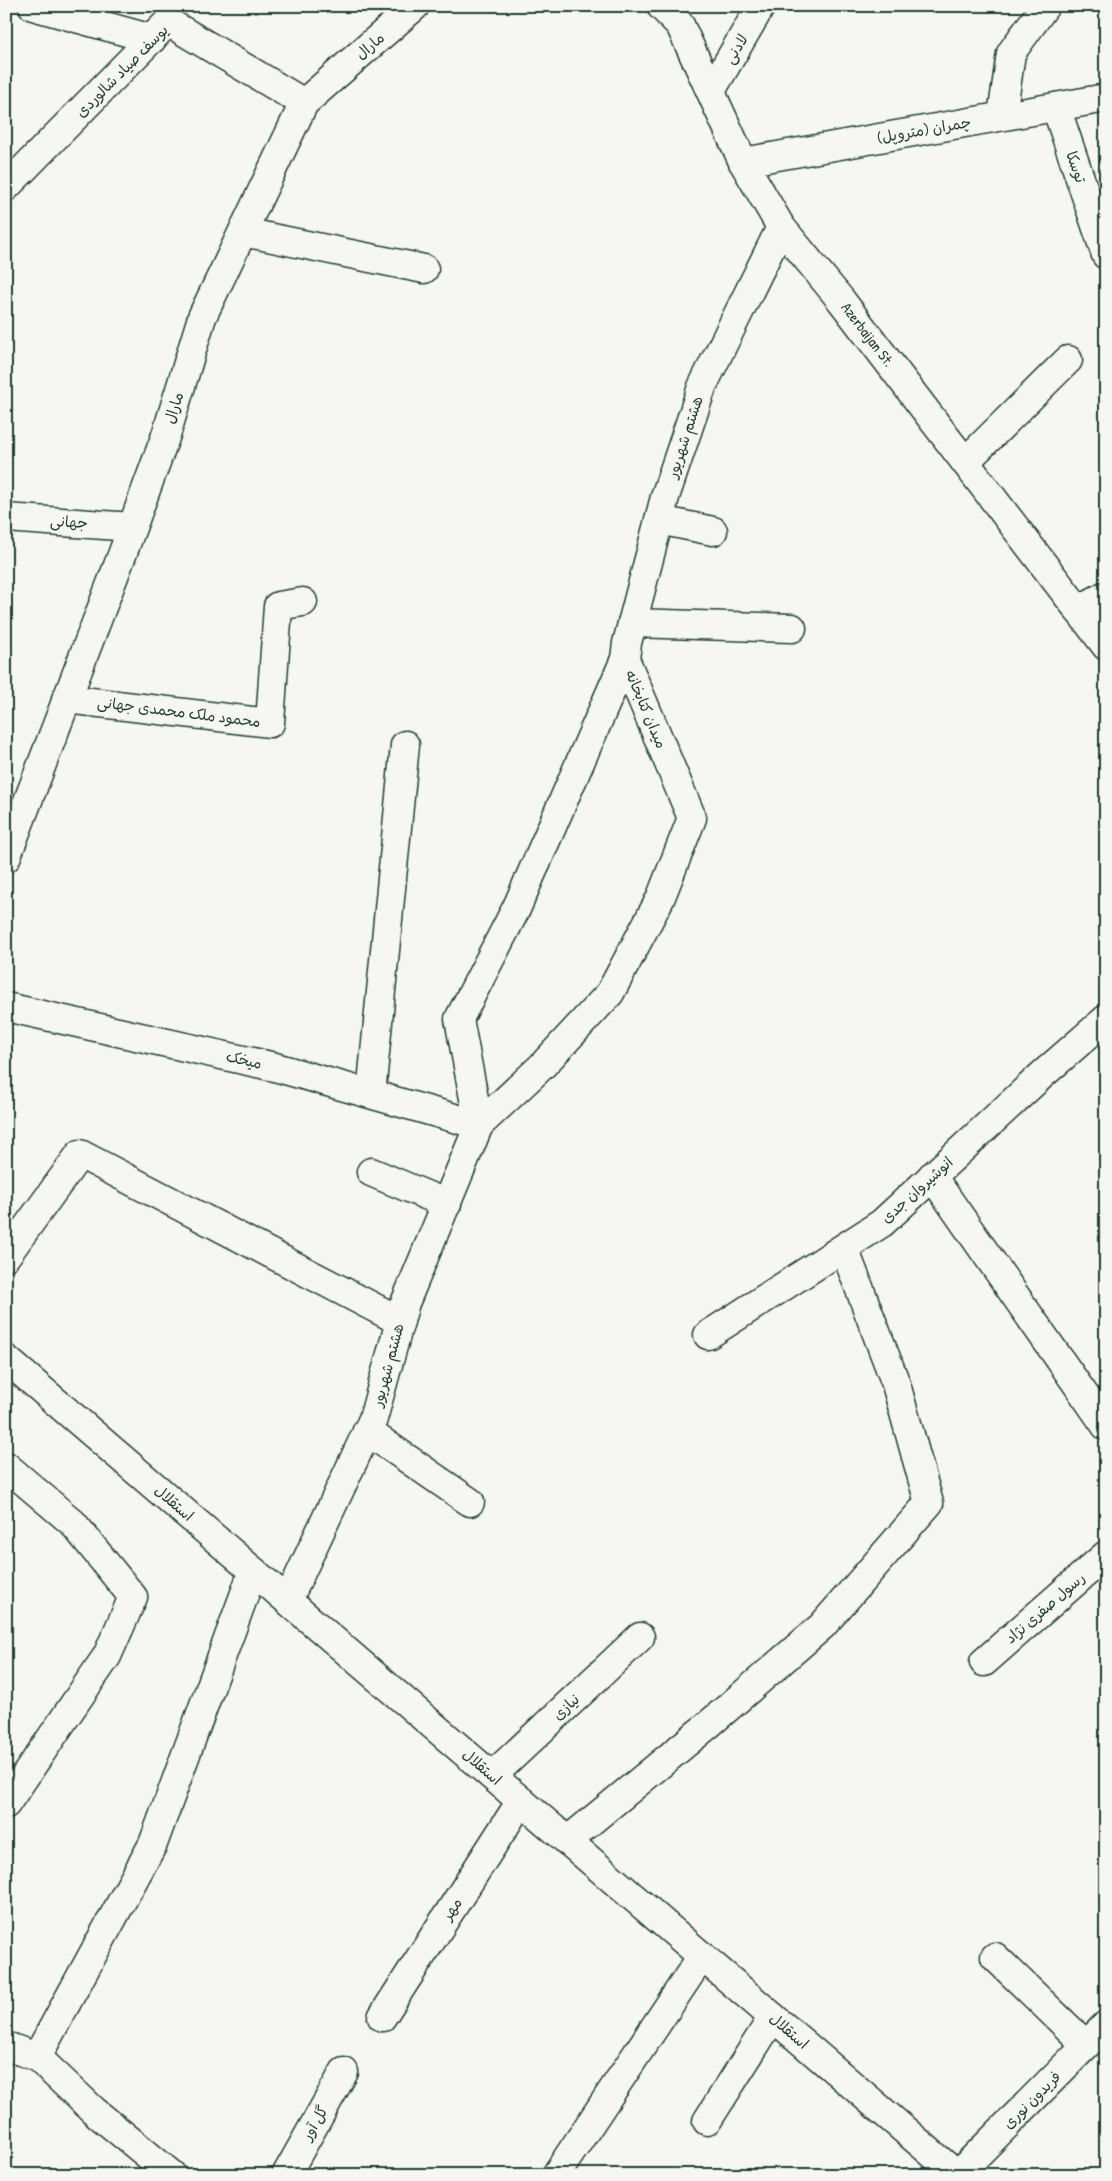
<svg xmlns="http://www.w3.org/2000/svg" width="1112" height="2181" font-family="'Patrick Hand','Playpen Sans Arabic',sans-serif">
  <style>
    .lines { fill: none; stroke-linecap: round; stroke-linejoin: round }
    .minor-casing { stroke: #1f3d34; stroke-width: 31 }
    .tertiary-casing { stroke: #1f3d34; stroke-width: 31 }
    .minor { stroke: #f6f6f2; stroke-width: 28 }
    .tertiary { stroke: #f6f6f2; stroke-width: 28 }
    .labels { text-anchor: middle; stroke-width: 4; stroke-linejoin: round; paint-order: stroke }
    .street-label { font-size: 15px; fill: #1f3d34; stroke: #f6f6f2 }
  </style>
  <rect width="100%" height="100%" fill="#f6f6f2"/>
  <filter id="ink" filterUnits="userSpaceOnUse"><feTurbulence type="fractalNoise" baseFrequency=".02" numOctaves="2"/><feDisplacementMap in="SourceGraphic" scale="10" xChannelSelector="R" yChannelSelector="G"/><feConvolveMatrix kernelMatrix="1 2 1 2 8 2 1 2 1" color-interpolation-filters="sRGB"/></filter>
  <g filter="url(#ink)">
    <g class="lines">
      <defs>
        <g id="minor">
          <polyline points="33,6 152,39"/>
          <polyline points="711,91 761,6"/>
          <polyline points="1056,107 1106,255"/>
          <polyline points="1002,116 1011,53 1045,6"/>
          <polyline points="6,187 168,22 304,103"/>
          <polyline points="243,232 424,269"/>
          <polyline points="965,462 1068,360"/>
          <polyline points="6,518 132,527"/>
          <polyline points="659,520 713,531"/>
          <polyline points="1078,610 1106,595"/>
          <polyline points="632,623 792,628"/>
          <polyline points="66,699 270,723 278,606 303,602"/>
          <polyline points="6,858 122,555 166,435 202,317 304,103 415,6"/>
          <polyline points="6,1007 275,1067 479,1125"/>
          <polyline points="371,1094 405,745"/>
          <polyline points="371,1172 447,1204"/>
          <polyline points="932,1176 1106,1426"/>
          <polyline points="6,1256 80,1154 400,1321"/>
          <polyline points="708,1335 882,1223 1042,1075 1106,1019"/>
          <polyline points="367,1431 470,1502"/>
          <polyline points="6,1466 73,1523 133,1597 107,1656 6,1804"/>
          <polyline points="984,1662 1106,1555"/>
          <polyline points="492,1776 640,1637"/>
          <polyline points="567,1841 708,1725 822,1626 929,1503 896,1384 844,1248"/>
          <polyline points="995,1957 1086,2045"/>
          <polyline points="382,2017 521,1801"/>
          <polyline points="6,2046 37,2057 153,1844 253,1571"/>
          <polyline points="37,2057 93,2110 172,2175"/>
          <polyline points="707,2121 773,2017"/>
          <polyline points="286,2175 344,2072"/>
          <polyline points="556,2175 702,1956"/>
          <polyline points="957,2175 1106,2025"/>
        </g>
        <g id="tertiary">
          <path id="s1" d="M661,6l19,19 63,137 38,65 60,73 265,346"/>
          <polyline points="743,162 1106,98"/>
          <polyline points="625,659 627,643 665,497 702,387 781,227"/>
          <polyline points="6,1359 957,2175"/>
          <polyline points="288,1600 373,1419 405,1303 479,1125 542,1066 610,993 660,899 692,818 625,659 517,907 459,1019 479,1125"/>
        </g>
      </defs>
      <use href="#minor" class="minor-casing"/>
      <use href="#tertiary" class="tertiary-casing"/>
      <use href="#minor" class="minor"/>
      <use href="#tertiary" class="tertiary"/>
    </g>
  </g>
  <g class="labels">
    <g class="street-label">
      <text transform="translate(370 46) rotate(-41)" y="5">مارال</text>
      <text transform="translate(736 49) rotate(-59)" y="5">لادنی</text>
      <text transform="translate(122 71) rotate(-45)" y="5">یوسف صیاد شالوردی</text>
      <text transform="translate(924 130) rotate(-10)" y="5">چمران (متروپل)</text>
      <text transform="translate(1076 167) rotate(71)" y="5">توسکا</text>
      <text dy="5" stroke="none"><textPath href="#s1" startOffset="391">Azerbaijan St.</textPath></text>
      <text transform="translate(174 408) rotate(-73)" y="5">مارال</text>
      <text transform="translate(685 437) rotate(-72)" y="5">هشتم شهریور</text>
      <text transform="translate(69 522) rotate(4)" y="5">جهانی</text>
      <text transform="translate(646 709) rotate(67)" y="5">میدان کتابخانه</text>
      <text transform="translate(179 712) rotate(7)" y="5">محمود ملک محمدی جهانی</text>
      <text transform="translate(244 1060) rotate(13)" y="5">میخک</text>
      <text transform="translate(917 1190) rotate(-42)" y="5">انوشیروان جدی</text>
      <text transform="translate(388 1365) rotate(-75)" y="5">هشتم شهریور</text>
      <text transform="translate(174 1503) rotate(41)" y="5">استقلال</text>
      <text transform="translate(1045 1608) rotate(-41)" y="5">رسول صفری نژاد</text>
      <text transform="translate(566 1707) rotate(-43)" y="5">نیازی</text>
      <text transform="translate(482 1767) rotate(41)" y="5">استقلال</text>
      <text transform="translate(452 1909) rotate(-57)" y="5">مهر</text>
      <text transform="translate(789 2031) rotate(41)" y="5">استقلال</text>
      <text transform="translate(1032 2100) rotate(-45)" y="5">فریدون نوری</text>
      <text transform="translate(315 2123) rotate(-60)" y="5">گل آور</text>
    </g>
  </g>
  <rect width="1112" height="2181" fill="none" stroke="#f6f6f2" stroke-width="25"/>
  <rect x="12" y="12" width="1087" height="2156" fill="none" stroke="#1f3d34" stroke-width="2" filter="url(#ink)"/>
</svg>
